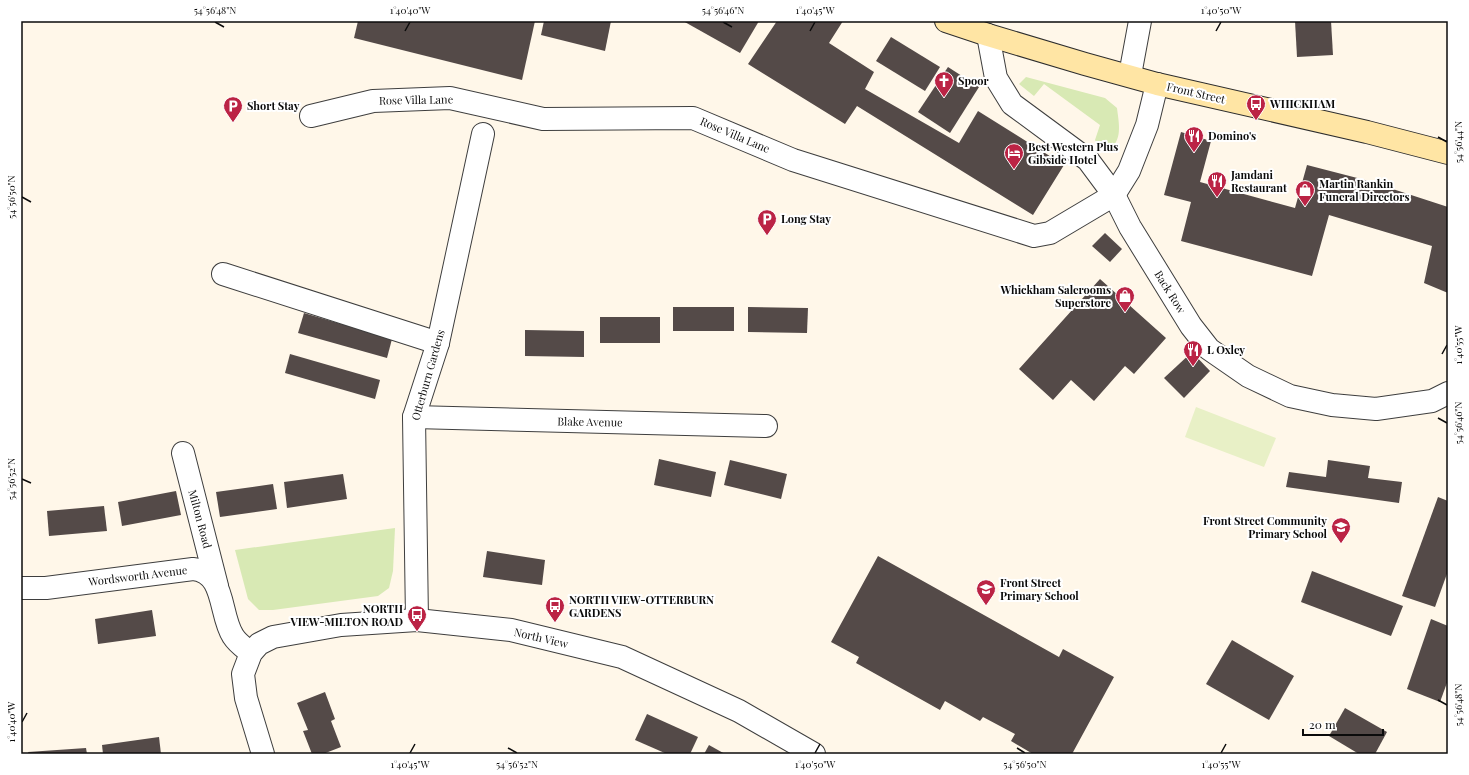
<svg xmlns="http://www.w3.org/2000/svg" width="1469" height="775" font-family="'Playfair Display',serif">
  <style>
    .green { fill: #d8e9b4 }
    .pitch { fill: #e8f0c6 }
    .building { fill: #544a48 }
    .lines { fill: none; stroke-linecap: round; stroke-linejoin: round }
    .street-casing { stroke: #3e3e3e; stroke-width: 24 }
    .secondary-casing { stroke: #2d2d2d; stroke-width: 24 }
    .street { stroke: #fff; stroke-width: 22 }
    .secondary { stroke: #ffe5a4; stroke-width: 22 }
    .ticks { fill: none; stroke: #0b0b0b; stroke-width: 1.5 }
    .labels { text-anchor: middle; stroke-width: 4; stroke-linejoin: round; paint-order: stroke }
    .poi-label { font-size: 11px; font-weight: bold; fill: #0b0b0b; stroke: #fff; text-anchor: start }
    .street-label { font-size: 11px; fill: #0b0b0b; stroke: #fff }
    .neatline { fill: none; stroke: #0b0b0b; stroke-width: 1.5 }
    .ticks-label { font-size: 10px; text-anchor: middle; fill: #0b0b0b }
  </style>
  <rect width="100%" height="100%" fill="#fff7e9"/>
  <g class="green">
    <path d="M1026,77l79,21 12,10c2,17 6,32 -9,43 -7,-2 -10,-4 -13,-11l5,-15 -56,-41 -10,12 -15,-12z"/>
    <polygon points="395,528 393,571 389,588 378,596 273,610 259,610 248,599 235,550"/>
  </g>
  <polygon class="pitch" points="1196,407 1276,438 1264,467 1185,437"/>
  <g class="building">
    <polygon points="358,21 535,21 522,80 354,38"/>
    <polygon points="544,21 611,21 605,51 541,35"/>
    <polygon points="683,21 759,21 740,53"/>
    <polygon points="777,21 843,21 829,43 874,72 865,89 959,143 978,111 1064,165 1033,215 857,106 845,124 748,64"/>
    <polygon points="1295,21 1331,21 1333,55 1297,57"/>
    <polygon points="891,37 940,67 925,91 876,61"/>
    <polygon points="948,67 979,87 950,133 918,112"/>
    <polygon points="1181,132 1211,141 1200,182 1295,208 1307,165 1365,180 1448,207 1448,293 1424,283 1432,246 1329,215 1312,276 1181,241 1191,202 1164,195"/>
    <polygon points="1105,233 1122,249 1110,262 1092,246"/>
    <polygon points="1100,279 1166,338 1134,374 1125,366 1094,401 1071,380 1053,400 1019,369"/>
    <rect x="673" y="307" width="61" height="24"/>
    <polygon points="748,307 808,308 807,333 748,332"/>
    <polygon points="304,313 392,339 387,358 298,333"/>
    <rect x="600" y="317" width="60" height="26"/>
    <polygon points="525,330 584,331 584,357 525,356"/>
    <polygon points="1192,352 1210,371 1184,398 1164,378"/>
    <polygon points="290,354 380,380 375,399 285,373"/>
    <polygon points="659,459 716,472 711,497 654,485"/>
    <polygon points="730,460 787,474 781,499 724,485"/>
    <polygon points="1328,460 1370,466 1368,478 1402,482 1399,503 1286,487 1289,472 1326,477"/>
    <polygon points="343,474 347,499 287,508 284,482"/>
    <polygon points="273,484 277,509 220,517 216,492"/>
    <polygon points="176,491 181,515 122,526 118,502"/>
    <polygon points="1438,497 1448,501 1448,571 1435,607 1402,596"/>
    <polygon points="104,506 107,531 49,536 47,511"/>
    <polygon points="487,551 545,560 542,585 483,577"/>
    <polygon points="878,556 1059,657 1063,649 1114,677 1072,754 1033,754 1011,741 1015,734 983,717 980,721 945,701 940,710 856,663 859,657 831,642"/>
    <polygon points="1312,571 1403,606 1391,636 1301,602"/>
    <polygon points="152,610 156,636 98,644 95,619"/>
    <polygon points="1431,619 1448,626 1448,680 1440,702 1407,689"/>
    <polygon points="1232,640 1294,676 1269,720 1206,684"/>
    <polygon points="325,692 335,719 331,721 341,747 323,754 312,754 303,731 308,730 297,703"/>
    <polygon points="1345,708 1387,732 1375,754 1359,754 1329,736"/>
    <polygon points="647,714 698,737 690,754 667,754 635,740"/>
    <polygon points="159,737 161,754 103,754 102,745"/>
    <polygon points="709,745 725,754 704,754"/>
    <polygon points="86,748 87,754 29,754 28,752"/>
  </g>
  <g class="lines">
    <defs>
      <g id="street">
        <polyline points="988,35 996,78 1012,104 1088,160 1114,195 1130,227 1191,326 1209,349 1248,376 1290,396 1332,405 1376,409 1432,401 1448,393"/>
        <polyline points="1130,75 1140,21"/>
        <polyline points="311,116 373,101 450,98 543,119 693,118 793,160 1034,236 1050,233 1114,195 1129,171 1147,125 1157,84"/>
        <polyline points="223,274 438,343"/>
        <polyline points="414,417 766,426"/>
        <polyline points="183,453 217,586"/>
        <path d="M21,588h25l147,-19c33,3 26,46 40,67 5,8 12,12 18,17"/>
        <polyline points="417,620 414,417 438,343 483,134"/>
        <polyline points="263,754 246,698 243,674 251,653 259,644 273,637 341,625 417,620 511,630 622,657 739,711 814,754"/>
      </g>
      <polyline id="secondary" points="946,21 988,35 1085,64 1157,84 1367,132 1448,153"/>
    </defs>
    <use href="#street" class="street-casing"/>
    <use href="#secondary" class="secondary-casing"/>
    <use href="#street" class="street"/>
    <use href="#secondary" class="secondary"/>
  </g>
  <path class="ticks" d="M215,22l9,5M723,22l9,5M405,31l5,-9M810,31l5,-9M1216,31l5,-9M1438,137l9,5M22,197l9,5M1442,354l5,-9M1438,418l9,5M22,479l9,4M1438,700l9,5M22,722l5,-9M508,748l9,5M1017,748l8,5M410,753l5,-9M815,753l5,-9M1221,753l5,-9"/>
  <defs>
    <symbol id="church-pin" viewBox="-11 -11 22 30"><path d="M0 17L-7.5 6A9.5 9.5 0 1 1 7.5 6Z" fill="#bb2345" stroke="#fff"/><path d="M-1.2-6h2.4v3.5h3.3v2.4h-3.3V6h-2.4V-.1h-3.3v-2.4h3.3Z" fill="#fff"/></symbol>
    <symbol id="bus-pin" viewBox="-11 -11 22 30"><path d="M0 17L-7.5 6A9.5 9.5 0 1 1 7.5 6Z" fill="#bb2345" stroke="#fff"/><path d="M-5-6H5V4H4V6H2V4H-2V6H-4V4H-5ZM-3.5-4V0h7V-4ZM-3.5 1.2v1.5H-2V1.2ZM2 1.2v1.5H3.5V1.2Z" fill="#fff"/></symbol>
    <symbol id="parking-pin" viewBox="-11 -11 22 30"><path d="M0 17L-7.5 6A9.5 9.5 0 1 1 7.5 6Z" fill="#bb2345" stroke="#fff"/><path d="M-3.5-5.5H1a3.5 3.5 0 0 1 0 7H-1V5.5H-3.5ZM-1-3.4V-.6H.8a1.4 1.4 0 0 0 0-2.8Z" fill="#fff"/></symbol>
    <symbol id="restaurant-pin" viewBox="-11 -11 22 30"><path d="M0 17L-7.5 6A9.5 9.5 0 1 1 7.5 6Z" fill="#bb2345" stroke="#fff"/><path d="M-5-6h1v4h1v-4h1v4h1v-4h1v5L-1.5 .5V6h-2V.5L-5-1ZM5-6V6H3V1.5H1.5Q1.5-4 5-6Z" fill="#fff"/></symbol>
    <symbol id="hotel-pin" viewBox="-11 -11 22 30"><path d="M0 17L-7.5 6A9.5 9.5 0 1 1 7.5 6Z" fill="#bb2345" stroke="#fff"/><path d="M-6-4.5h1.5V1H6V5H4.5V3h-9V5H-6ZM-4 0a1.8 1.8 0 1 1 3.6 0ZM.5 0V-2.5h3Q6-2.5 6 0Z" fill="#fff"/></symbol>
    <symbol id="shop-pin" viewBox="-11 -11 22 30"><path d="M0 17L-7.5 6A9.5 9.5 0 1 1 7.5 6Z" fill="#bb2345" stroke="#fff"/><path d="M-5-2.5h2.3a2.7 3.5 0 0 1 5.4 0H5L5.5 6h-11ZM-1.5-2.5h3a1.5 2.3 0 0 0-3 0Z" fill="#fff"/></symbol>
    <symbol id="school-pin" viewBox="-11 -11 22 30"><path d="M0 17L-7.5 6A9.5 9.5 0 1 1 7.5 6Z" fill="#bb2345" stroke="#fff"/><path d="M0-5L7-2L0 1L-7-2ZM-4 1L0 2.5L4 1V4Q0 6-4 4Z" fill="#fff"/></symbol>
  </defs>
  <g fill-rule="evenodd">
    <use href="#church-pin" x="933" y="70" width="22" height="30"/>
    <use href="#bus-pin" x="1245" y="93" width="22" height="30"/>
    <use href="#parking-pin" x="222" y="95" width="22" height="30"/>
    <use href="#restaurant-pin" x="1183" y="125" width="22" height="30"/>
    <use href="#hotel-pin" x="1003" y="142" width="22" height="30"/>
    <use href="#restaurant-pin" x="1206" y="170" width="22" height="30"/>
    <use href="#shop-pin" x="1294" y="179" width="22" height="30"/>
    <use href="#parking-pin" x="756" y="208" width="22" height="30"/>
    <use href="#shop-pin" x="1114" y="285" width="22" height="30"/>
    <use href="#restaurant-pin" x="1182" y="339" width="22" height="30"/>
    <use href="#school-pin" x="1330" y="516" width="22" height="30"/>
    <use href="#school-pin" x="975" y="578" width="22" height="30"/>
    <use href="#bus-pin" x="544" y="595" width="22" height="30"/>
    <use href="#bus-pin" x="406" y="604" width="22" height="30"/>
  </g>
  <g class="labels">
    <g class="poi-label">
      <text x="958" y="85">Spoor</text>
      <text x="1270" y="108">WHICKHAM</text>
      <text x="247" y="110">Short Stay</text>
      <text x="1208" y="140">Domino's</text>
      <text x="1028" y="151">Best Western Plus<tspan x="1028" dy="13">Gibside Hotel</tspan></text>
      <text x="1231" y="179">Jamdani<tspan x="1231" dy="13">Restaurant</tspan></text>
      <text x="1319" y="188">Martin Rankin<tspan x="1319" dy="13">Funeral Directors</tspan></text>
      <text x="781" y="223">Long Stay</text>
      <text x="1111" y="294" text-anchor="end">Whickham Salerooms<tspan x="1111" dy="13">Superstore</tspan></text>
      <text x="1207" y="354">L Oxley</text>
      <text x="1327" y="525" text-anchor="end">Front Street Community<tspan x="1327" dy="13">Primary School</tspan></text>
      <text x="1000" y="587">Front Street<tspan x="1000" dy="13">Primary School</tspan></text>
      <text x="569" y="604">NORTH VIEW-OTTERBURN<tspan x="569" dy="13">GARDENS</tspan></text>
      <text x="403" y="613" text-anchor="end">NORTH<tspan x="403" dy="13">VIEW-MILTON ROAD</tspan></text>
    </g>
    <g class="street-label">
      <text transform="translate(1196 93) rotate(13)" y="4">Front Street</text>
      <text transform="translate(416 100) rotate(-1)" y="4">Rose Villa Lane</text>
      <text transform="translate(735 135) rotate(23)" y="4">Rose Villa Lane</text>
      <text transform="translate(1170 292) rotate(58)" y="4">Back Row</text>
      <text transform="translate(428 375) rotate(-74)" y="4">Otterburn Gardens</text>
      <text transform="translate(590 422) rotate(1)" y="4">Blake Avenue</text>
      <text transform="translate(200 519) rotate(75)" y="4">Milton Road</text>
      <text transform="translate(138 576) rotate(-7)" y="4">Wordsworth Avenue</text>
      <text transform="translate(541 638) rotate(13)" y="4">North View</text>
    </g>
  </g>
  <rect width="1469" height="775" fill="none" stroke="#ffffff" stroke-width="44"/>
  <path d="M1303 729v6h80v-6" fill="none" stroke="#0b0b0b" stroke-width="2"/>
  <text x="1309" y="729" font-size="12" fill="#0b0b0b" stroke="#ffffff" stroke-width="3" paint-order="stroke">20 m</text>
  <rect x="22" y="22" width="1425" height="731" class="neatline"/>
  <g class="ticks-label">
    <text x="215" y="14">54°56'48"N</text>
    <text x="410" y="14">1°40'40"W</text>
    <text x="723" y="14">54°56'46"N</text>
    <text x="815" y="14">1°40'45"W</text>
    <text x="1221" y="14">1°40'50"W</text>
    <text transform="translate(1458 142) rotate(-90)" y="4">54°56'44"N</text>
    <text transform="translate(11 197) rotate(-90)" y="4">54°56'50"N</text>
    <text transform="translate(1458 345) rotate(-90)" y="4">1°40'55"W</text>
    <text transform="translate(1458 423) rotate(-90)" y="4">54°56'46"N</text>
    <text transform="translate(11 479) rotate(-90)" y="4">54°56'52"N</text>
    <text transform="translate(1458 705) rotate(-90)" y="4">54°56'48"N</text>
    <text transform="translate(11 722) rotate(-90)" y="4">1°40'40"W</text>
    <text x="410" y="768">1°40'45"W</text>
    <text x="517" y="768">54°56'52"N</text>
    <text x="815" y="768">1°40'50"W</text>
    <text x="1025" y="768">54°56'50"N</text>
    <text x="1221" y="768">1°40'55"W</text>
  </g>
</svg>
